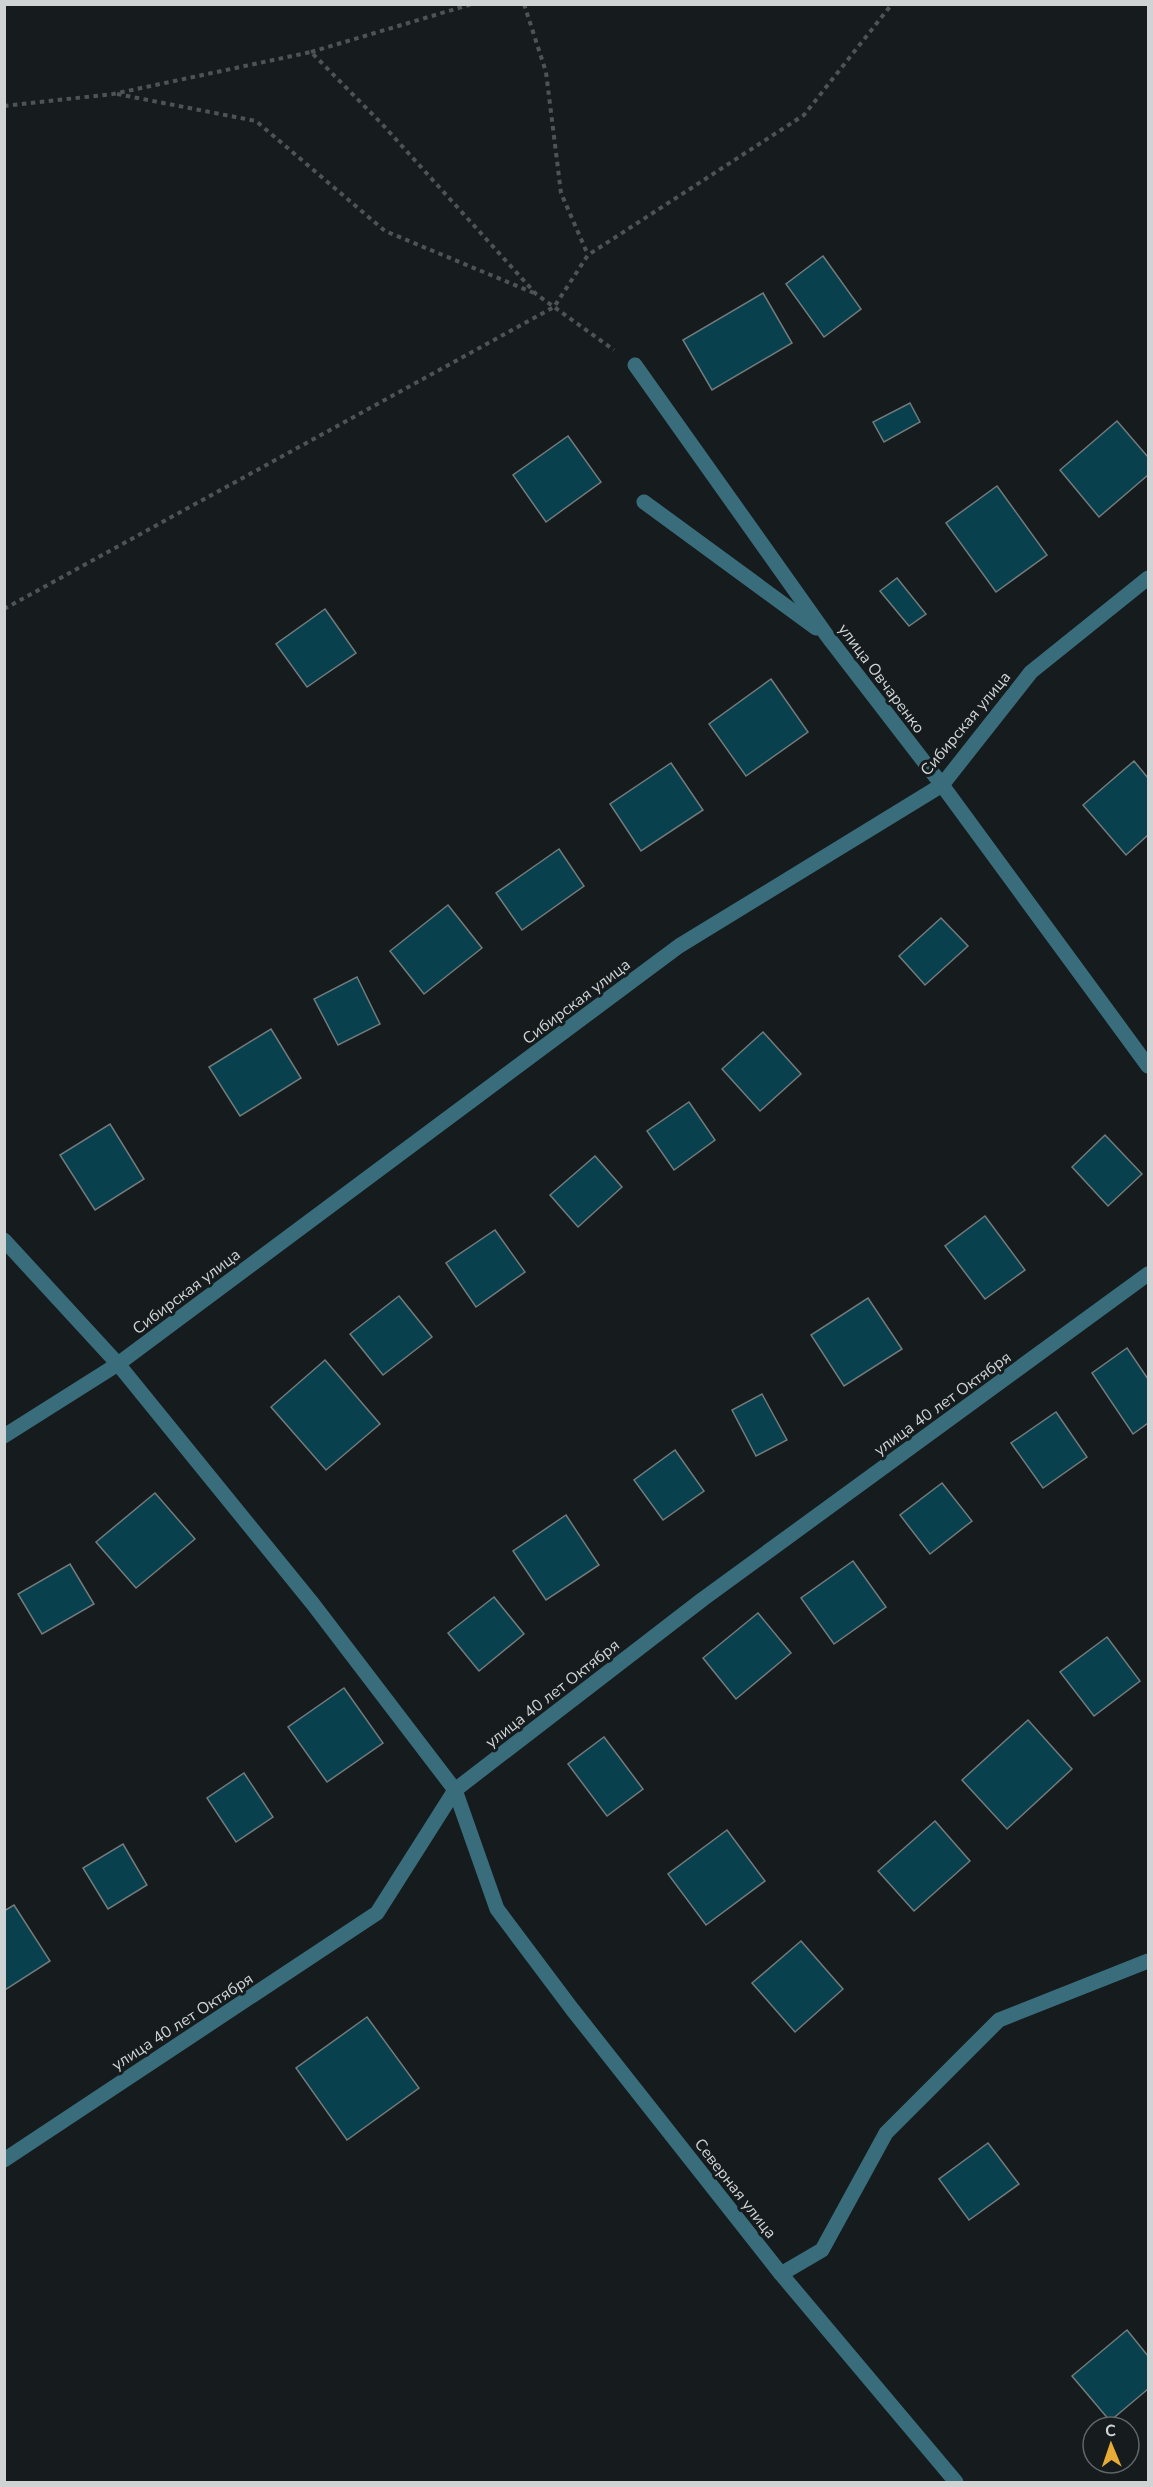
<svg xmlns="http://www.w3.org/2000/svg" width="1153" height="2487" font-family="'Nunito Sans',sans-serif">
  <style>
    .building { fill: #08404d; stroke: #737a7c; stroke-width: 1.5 }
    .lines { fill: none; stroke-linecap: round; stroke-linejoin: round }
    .path { stroke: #4e5355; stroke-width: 4; stroke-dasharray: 4.5 4.5; stroke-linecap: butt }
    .minor { stroke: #3a6d7c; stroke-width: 15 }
    .labels { text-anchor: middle; stroke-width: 6; stroke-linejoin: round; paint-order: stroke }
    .street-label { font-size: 16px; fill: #cfd3d4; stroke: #161c1e }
  </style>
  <rect width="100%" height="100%" fill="#161c1e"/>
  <g class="building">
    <polygon points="823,256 861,309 824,337 786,284"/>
    <polygon points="763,293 792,343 712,390 683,340"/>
    <polygon points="910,403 920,422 884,442 873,422"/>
    <polygon points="1117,421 1148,457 1148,475 1099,517 1060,470"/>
    <polygon points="568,436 601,482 546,522 513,475"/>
    <polygon points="997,486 1047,555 996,592 946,523"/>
    <polygon points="897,578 926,614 909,626 880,591"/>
    <polygon points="325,609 356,653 307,687 276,644"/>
    <polygon points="771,679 808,732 746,776 709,724"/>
    <polygon points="1134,761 1148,778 1148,835 1126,855 1083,805"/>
    <polygon points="671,763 703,810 641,851 610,804"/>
    <polygon points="559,849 584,886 522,930 496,893"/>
    <polygon points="448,905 482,948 424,994 390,951"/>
    <polygon points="941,918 968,946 925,985 899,956"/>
    <polygon points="357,977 380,1024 338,1045 314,999"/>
    <polygon points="271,1029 301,1078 240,1116 209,1067"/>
    <polygon points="763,1032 801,1074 760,1111 722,1069"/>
    <polygon points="689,1102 715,1140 674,1170 647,1131"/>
    <polygon points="110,1124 144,1179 95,1210 60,1155"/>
    <polygon points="1105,1135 1142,1174 1108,1206 1072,1167"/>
    <polygon points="595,1156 622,1187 578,1227 550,1195"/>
    <polygon points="985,1216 1025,1270 985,1299 945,1246"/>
    <polygon points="495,1230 525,1272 476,1307 446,1263"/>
    <polygon points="399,1296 432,1337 383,1375 350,1334"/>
    <polygon points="868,1298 902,1349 844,1386 811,1335"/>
    <polygon points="1127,1348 1148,1379 1148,1423 1133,1434 1092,1373"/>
    <polygon points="325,1360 380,1424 326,1470 271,1407"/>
    <polygon points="762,1394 787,1440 756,1456 732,1410"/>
    <polygon points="1056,1412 1087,1457 1043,1488 1011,1443"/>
    <polygon points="675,1450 704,1491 663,1520 634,1480"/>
    <polygon points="942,1483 972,1521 930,1554 900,1515"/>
    <polygon points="155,1493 195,1539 136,1588 96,1542"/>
    <polygon points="566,1515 599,1565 546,1600 513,1551"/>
    <polygon points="853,1561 886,1607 834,1644 801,1598"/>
    <polygon points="70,1564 94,1604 42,1634 18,1594"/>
    <polygon points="494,1597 524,1634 479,1671 448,1633"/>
    <polygon points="758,1613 791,1653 736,1699 703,1658"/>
    <polygon points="1107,1637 1140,1681 1094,1716 1060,1672"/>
    <polygon points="344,1688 383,1743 327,1782 288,1727"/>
    <polygon points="1028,1720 1072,1769 1007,1829 962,1780"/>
    <polygon points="604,1737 643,1789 607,1816 568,1764"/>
    <polygon points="244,1773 273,1817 236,1842 207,1798"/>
    <polygon points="935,1821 970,1861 914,1911 878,1871"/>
    <polygon points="727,1830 765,1881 706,1925 668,1874"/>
    <polygon points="123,1844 147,1885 108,1909 83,1868"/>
    <polygon points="14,1905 50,1961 5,1990 4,1911"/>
    <polygon points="801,1941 843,1989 795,2032 752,1983"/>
    <polygon points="367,2017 419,2088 347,2140 296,2068"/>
    <polygon points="988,2143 1019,2184 969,2220 939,2179"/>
    <polygon points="1127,2330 1148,2356 1148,2389 1110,2421 1072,2376"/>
  </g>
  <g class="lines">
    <g class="path">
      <polyline points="524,4 546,72 561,193 588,255"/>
      <polyline points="311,52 472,4"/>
      <polyline points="117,94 256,121 385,231 534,293"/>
      <polyline points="4,106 113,94 311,52 382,124 536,294 614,350"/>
      <polyline points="4,609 554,307 588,255 804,115 892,4"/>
    </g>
    <g class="minor">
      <polyline points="635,365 828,637 942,785 1148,1066"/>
      <polyline points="644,502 816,628"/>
      <polyline points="4,1240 118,1364 313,1604 455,1790 497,1909 572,2009 781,2274 956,2482"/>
      <polyline points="4,1436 118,1364 679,946 942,785 1031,672 1148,578"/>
      <polyline points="4,2160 377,1913 455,1790 703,1599 1148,1274"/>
      <polyline points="781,2274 822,2250 886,2133 999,2020 1148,1961"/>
    </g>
  </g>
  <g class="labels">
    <g class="street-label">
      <text transform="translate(882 678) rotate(53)" y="6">улица Овчаренко</text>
      <text transform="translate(965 723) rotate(-50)" y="6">Сибирская улица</text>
      <text transform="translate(576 1001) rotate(-37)" y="6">Сибирская улица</text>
      <text transform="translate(186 1291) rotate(-37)" y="6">Сибирская улица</text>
      <text transform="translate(942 1403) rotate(-36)" y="6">улица 40 лет Октября</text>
      <text transform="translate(552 1693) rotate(-38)" y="6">улица 40 лет Октября</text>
      <text transform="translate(182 2021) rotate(-33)" y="6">улица 40 лет Октября</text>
      <text transform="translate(736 2188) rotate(52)" y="6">Северная улица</text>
    </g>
  </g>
  <rect width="1153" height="2487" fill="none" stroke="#cfd3d4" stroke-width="12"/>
  <g transform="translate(1111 2445) rotate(358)"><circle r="28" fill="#161c1e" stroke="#606567" stroke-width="1.5"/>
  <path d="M0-4.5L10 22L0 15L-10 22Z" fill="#e6ac36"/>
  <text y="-9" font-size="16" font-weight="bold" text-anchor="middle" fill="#cfd3d4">С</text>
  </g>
</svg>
